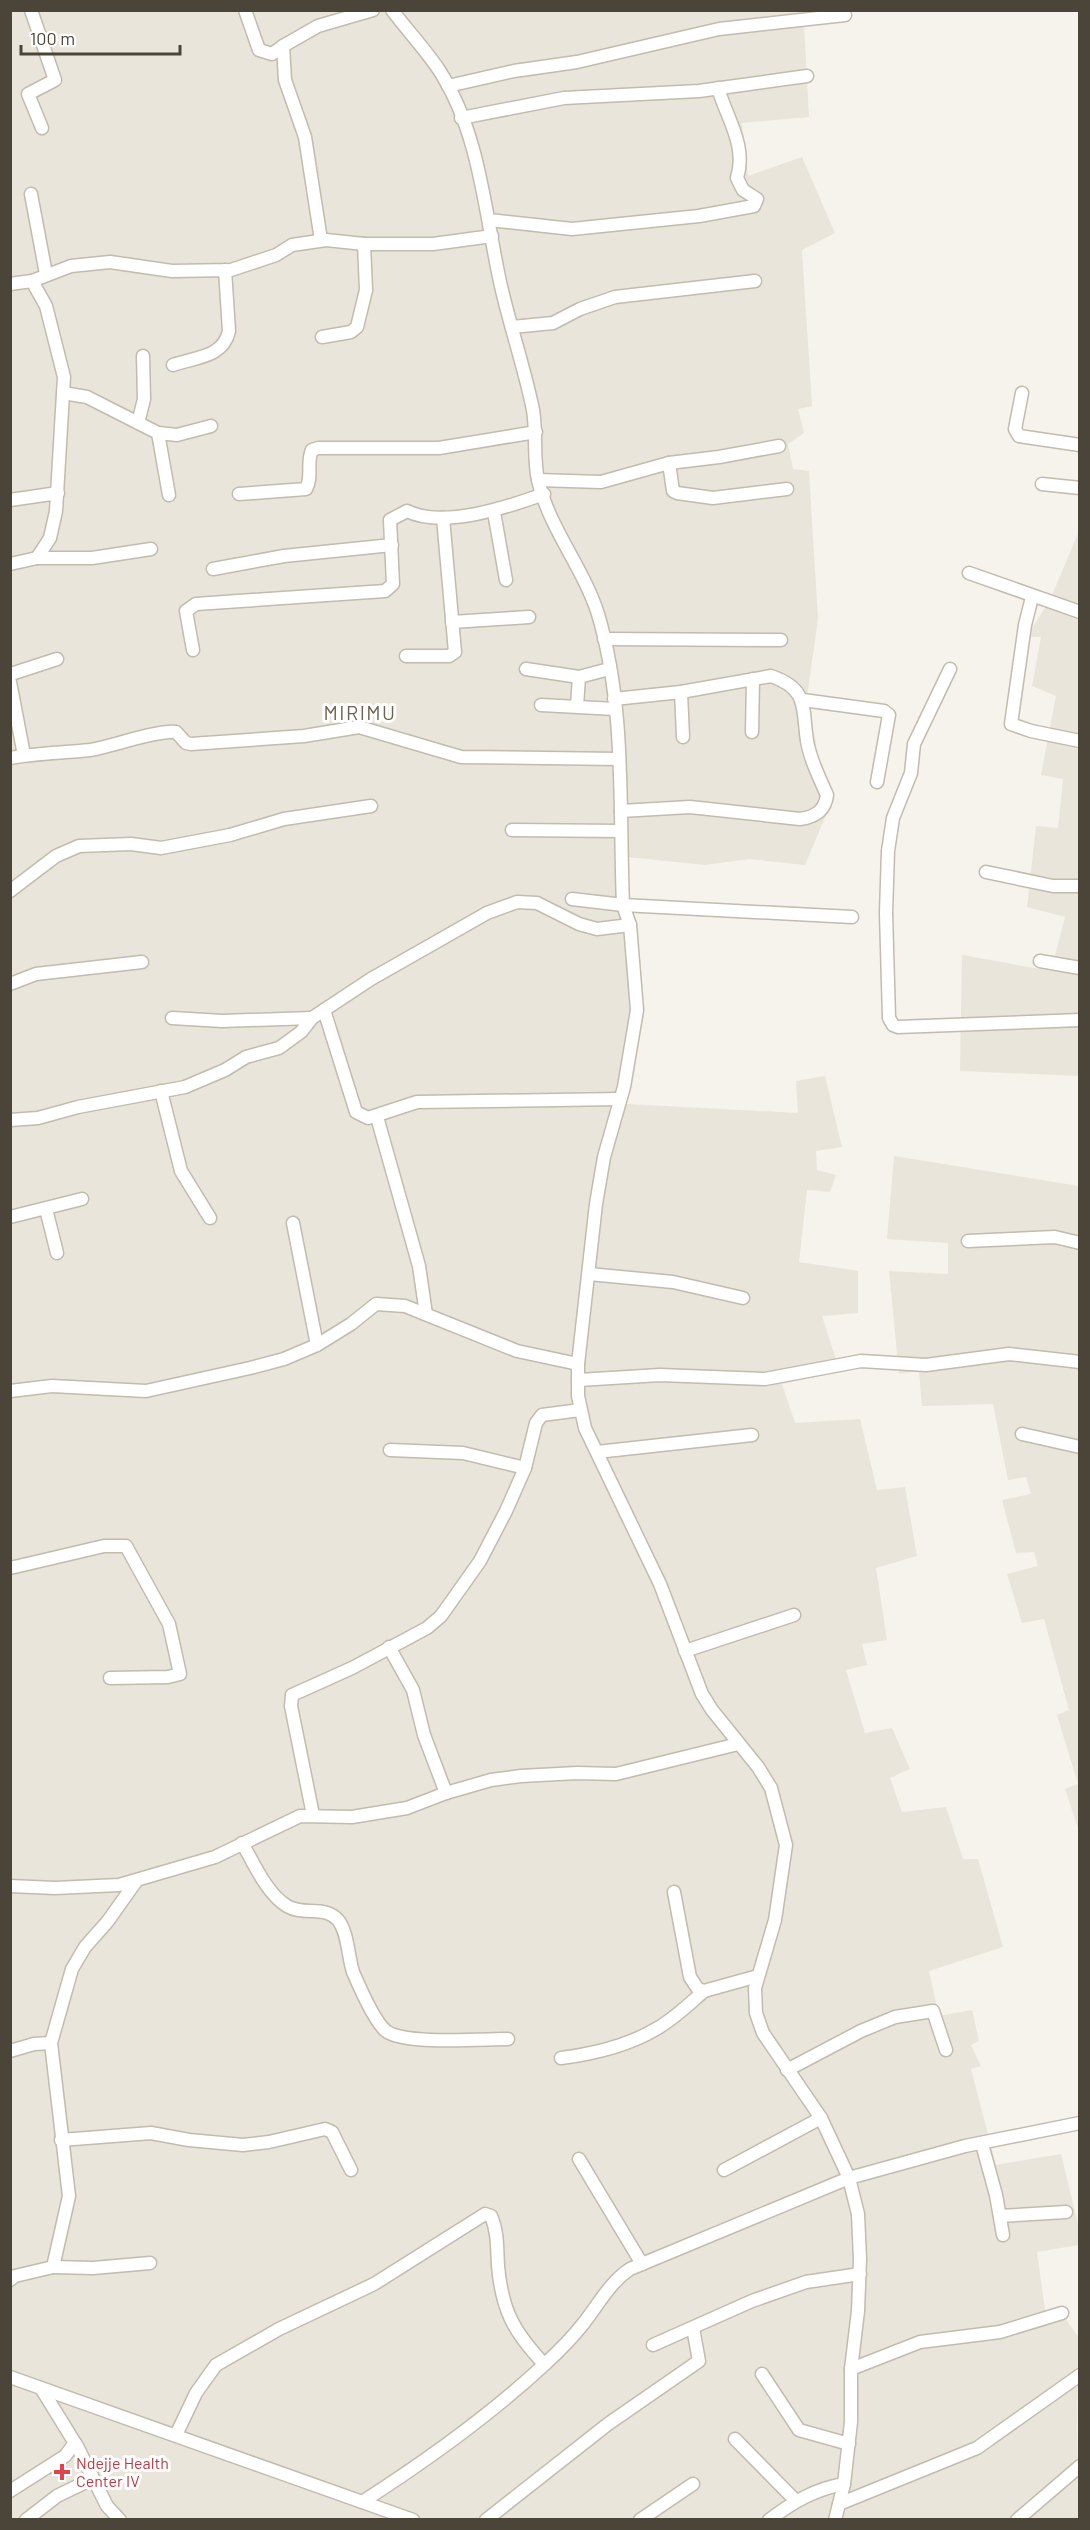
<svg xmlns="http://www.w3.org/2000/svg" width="1090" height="2530" font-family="Barlow,sans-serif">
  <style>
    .residential { fill: #eae5da }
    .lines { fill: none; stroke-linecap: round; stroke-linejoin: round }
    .minor-casing { stroke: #c2bbae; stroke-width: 15 }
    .minor { stroke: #fff; stroke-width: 12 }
    .health-dot { fill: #e0444e; stroke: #fff; stroke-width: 2 }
    .labels { text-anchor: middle; stroke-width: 6; stroke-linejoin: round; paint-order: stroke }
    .health-label { font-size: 16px; fill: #be3a42; stroke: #fff; text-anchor: start }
    .quarter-label { font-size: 20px; letter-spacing: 1.5px; fill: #6e6250; stroke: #fff }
  </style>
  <rect width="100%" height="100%" fill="#f6f3ec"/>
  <g class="residential">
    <polygon points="11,11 815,11 817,21 804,25 809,117 742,123 748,176 802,157 835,233 802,250 812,406 798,409 804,433 788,444 793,469 809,471 818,619 807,697 820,764 830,782 832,801 805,865 749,859 705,865 627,857 629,894 637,924 644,1015 627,1104 798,1113 796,1081 825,1076 842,1147 816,1151 817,1170 836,1175 830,1192 807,1190 799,1262 858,1271 858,1313 822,1316 840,1372 782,1384 795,1423 860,1419 877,1490 905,1487 917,1556 876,1568 887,1640 862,1644 867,1665 846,1670 865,1733 892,1728 910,1769 890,1778 902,1812 946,1807 963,1859 978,1859 1003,1947 929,1971 939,2016 972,2010 979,2041 971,2045 981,2066 971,2069 996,2165 1061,2154 1079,2228 1079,2245 1037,2252 1046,2316 1062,2314 1079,2338 1077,2425 1079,2519 11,2520"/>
    <polygon points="1079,531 1079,1076 960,1071 962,955 1051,971 1065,917 1027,907 1036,826 1058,828 1063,779 1041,775 1056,696 1032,686 1041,637 1031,637 1032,628 1050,600"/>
    <polygon points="894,1156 1079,1186 1079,1831 1065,1789 1078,1784 1057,1715 1069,1710 1044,1619 1022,1623 1007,1574 1038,1566 1034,1552 1016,1553 1002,1500 1031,1494 1026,1477 1008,1480 993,1404 922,1406 919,1371 899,1374 889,1271 948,1274 948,1243 887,1239"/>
  </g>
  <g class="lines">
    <defs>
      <g id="minor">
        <polyline points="31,10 55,80 28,94 42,128"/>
        <polyline points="245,10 259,50 272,54 283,46"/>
        <path d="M392,10c15,20 33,39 47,60 40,62 45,136 60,207 9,44 25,88 34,133 4,23 0,48 5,70 11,48 45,87 60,134 28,94 21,195 25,291l7,20 7,85 -13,77 -20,70 -8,47 -18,160v32l7,32 75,156 42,110 10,16 46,57 13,21 15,57 -11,75 -20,68 1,25 7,20 58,85 28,60 9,36 2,45 -2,52 -7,58v53l-7,62 -9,36"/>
        <polyline points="448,86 514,71 577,62 719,29 845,15"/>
        <polyline points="461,118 564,98 699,91 807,76"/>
        <polyline points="31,194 46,274"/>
        <path d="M489,220l83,9 127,-13 55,-10 3,-7 -14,-9 -6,-12c10,-33 -10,-59 -19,-90"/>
        <polyline points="321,240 305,137 285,80 283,46 318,26 373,10"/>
        <polyline points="32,281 46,306 64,377 56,511 50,538 37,558"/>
        <polyline points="10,284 32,281 71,266 110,262 172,271 231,270 276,255 292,245 326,240 364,244 433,244 492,236"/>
        <polyline points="512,327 553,323 580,309 615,297 755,281"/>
        <polyline points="322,337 351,332 357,327 366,290 364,244"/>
        <path d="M173,365c22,-8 50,-7 56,-34l-4,-61"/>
        <polyline points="63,393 87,397 158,433 177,435 211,426"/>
        <polyline points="1022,393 1015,429 1019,436 1080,445"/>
        <polyline points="138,423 144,399 143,356"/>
        <polyline points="158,433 169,495"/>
        <polyline points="669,463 673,491 677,493 713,498 787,489"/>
        <polyline points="538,480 601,482 669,463 719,457 779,446"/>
        <polyline points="1042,484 1080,488"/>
        <path d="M239,494l67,-5c7,-12 0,-26 6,-39l6,-2h121l97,-16"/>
        <polyline points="10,500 58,493"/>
        <polyline points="494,512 506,580"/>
        <polyline points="10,564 37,558 92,558 151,549"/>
        <polyline points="213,569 284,556 392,545"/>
        <polyline points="969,573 1080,612"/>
        <polyline points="1032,597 1025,625 1011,724 1031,731 1080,741"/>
        <polyline points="452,622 529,617"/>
        <polyline points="604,639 781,640"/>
        <path d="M193,650l-7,-39 10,-7 189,-13 8,-7 -3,-64 17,-9c36,18 101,-4 137,-17"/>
        <polyline points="406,656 449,656 455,652 443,518"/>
        <polyline points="526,669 579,677"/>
        <polyline points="950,669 914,744 911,773 893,818 888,851 886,913 889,1018 893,1025 898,1027 1080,1020"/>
        <polyline points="10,677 11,674 57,659"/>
        <polyline points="10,682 24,755"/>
        <polyline points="681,692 683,737"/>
        <path d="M614,699l67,-7 90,-16c38,13 31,32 36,65 3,18 12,36 20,54 -2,16 -12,22 -27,24l-110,-12 -69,4"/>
        <polyline points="803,700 884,711 889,715 877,782"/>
        <polyline points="541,705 615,709"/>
        <polyline points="577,706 579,677 609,669"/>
        <polyline points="752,732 753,679"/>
        <path d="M10,758c27,-5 53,-5 80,-8 23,-4 67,-20 86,-18l10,11 5,1 113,-8 55,-9 102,30 158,2"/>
        <polyline points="512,830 621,831"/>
        <polyline points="986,872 1053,886 1080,886"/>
        <polyline points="10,891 56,856 79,846 131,844 161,848 230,835 284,819 371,806"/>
        <polyline points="572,899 623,905 852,917"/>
        <polyline points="1040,961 1080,968"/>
        <polyline points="10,984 36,974 142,962"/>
        <polyline points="324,1010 356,1112 368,1118 417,1102 620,1099"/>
        <polyline points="172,1018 222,1021 312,1018"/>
        <polyline points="161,1091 181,1171 210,1218"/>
        <polyline points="377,1117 419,1266 426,1314"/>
        <polyline points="10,1120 38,1118 78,1107 185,1087 225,1070 246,1057 279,1048 301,1032 312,1018 371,979 487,913 517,902 537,903 579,924 597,929 630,925"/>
        <polyline points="46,1209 57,1253"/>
        <polyline points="10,1217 82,1199"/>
        <polyline points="293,1223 317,1345"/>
        <polyline points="968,1241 1055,1237 1080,1243"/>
        <polyline points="589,1274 673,1282 743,1298"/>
        <polyline points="579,1380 660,1375 765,1379 861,1361 926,1365 1009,1354 1080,1362"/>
        <polyline points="10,1391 52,1386 146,1391 250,1368 284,1359 317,1345 351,1324 376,1304 405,1306 517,1351 578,1364"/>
        <polyline points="1022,1434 1080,1447"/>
        <polyline points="390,1450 463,1453 525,1468"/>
        <polyline points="597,1452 752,1435"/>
        <polyline points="10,1568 104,1546 126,1546 169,1624 180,1674 168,1677 110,1678"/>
        <polyline points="685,1651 794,1615"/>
        <polyline points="446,1793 491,1780 521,1776 577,1773 616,1774 738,1744"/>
        <polyline points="313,1815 291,1706 292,1695 352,1668 427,1628 441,1616 480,1561 506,1511 525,1468 536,1423 542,1415 580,1410"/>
        <path d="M242,1843c12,20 24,50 45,63 16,10 38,-1 51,14 10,12 10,37 15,52 6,14 22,50 33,59 18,14 97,8 122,8"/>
        <polyline points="10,1886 55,1888 119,1885 215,1857 300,1816 352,1817 407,1808 446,1793 424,1735 413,1690 389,1647"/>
        <polyline points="674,1892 690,1977 698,1989 704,1991 758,1976"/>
        <polyline points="10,2051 34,2044 51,2043"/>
        <path d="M561,2058c31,-4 68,-13 95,-29 18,-10 32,-24 48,-38"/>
        <polyline points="787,2070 861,2031 895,2017 933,2011 946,2050"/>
        <polyline points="61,2140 151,2133 189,2140 243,2145 269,2142 325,2129 332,2132 351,2170"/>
        <polyline points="982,2144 996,2195 1003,2235"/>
        <polyline points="579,2159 642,2264"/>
        <polyline points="724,2170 821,2118"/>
        <polyline points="1000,2216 1066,2212"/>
        <polyline points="53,2267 93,2268 150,2263"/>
        <polyline points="10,2280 15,2276 53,2267 69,2196 51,2043 72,1969 85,1947 108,1921 137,1880"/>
        <polyline points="653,2345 752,2301 806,2282 860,2274"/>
        <polyline points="851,2369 920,2342 1000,2332 1062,2313"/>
        <polyline points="762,2374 799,2430 849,2444"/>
        <polyline points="10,2377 413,2520"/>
        <polyline points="41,2388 78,2448 107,2506 120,2520"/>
        <path d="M176,2435l20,-42 20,-28 63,-36 95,-45 111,-70 6,2c7,16 6,33 7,50 4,45 16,66 46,98"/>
        <polyline points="735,2439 795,2500"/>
        <polyline points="10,2491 65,2456 75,2443"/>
        <path d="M362,2502c64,-41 127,-86 183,-138 13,-12 27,-26 38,-40 15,-19 27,-42 47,-55l219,-91 116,-32 115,-23"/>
        <polyline points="839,2504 977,2448 1080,2375"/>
        <polyline points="26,2520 57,2496 92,2479"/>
        <polyline points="486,2520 608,2424 699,2361 693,2328"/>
        <polyline points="640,2520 693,2484"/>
        <path d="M769,2520c24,-18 46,-31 75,-36"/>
        <polyline points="1017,2520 1080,2466"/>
      </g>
    </defs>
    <use href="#minor" class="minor-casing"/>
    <use href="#minor" class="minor"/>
  </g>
  <path class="health-dot" d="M59 2463h6v6h6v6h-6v6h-6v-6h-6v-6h6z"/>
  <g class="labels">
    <g class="health-label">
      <text x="76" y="2469">Ndejje Health<tspan x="76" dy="18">Center IV</tspan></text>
    </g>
    <g class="quarter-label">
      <text x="360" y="720">MIRIMU</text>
    </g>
  </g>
  <rect width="1090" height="2530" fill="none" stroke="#4b4439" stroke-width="24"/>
  <path d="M21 45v9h159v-9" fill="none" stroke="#4b4439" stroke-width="3"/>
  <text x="30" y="45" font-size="18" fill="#4b4439" stroke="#ffffff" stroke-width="4.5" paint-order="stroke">100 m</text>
</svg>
